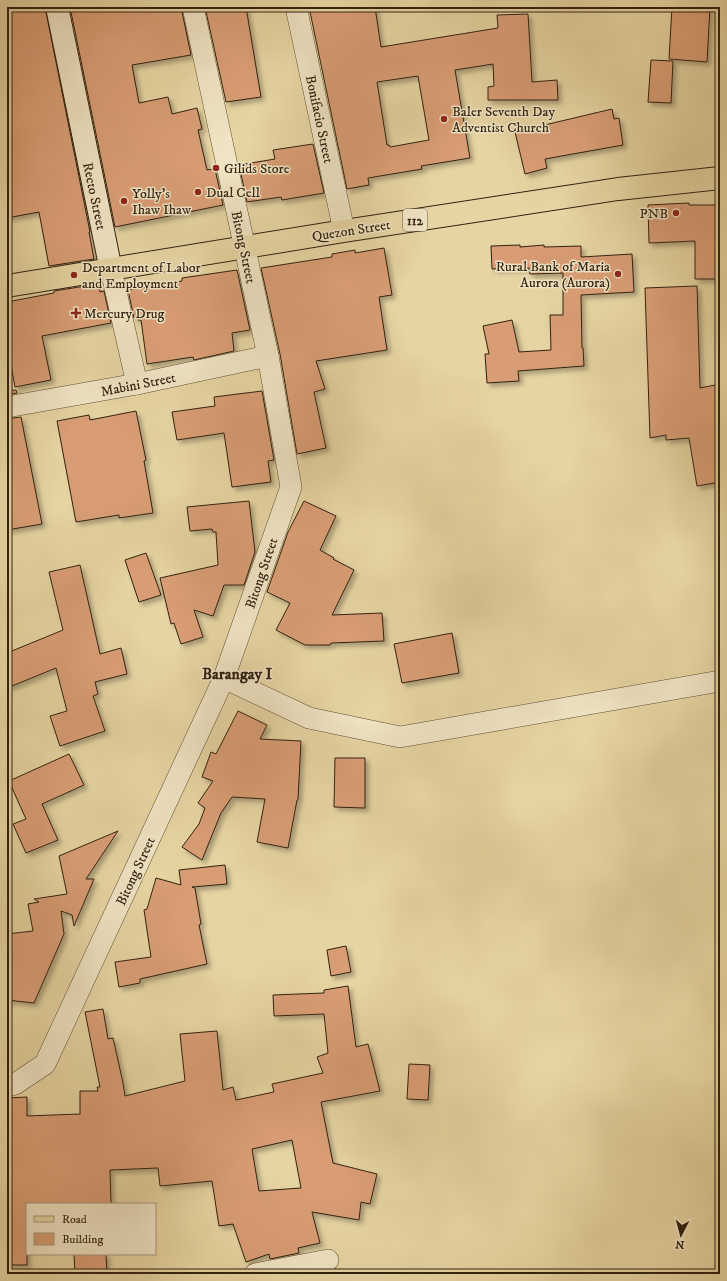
<svg xmlns="http://www.w3.org/2000/svg" width="727" height="1281" font-family="'IM FELL DW Pica',serif">
  <style>
    .building { fill: #d99d75; stroke: #312210; fill-rule: evenodd; filter: url(#shadow) }
    .lines { fill: none; stroke-linecap: round; stroke-linejoin: round }
    .street-casing { stroke: #5e4e34; stroke-width: 22 }
    .secondary-casing { stroke: #312210; stroke-width: 24 }
    .primary-casing { stroke: #312210; stroke-width: 24 }
    .street { stroke: #efe3c3; stroke-width: 21 }
    .secondary { stroke: #efe3c3; stroke-width: 22 }
    .primary { stroke: #e6d4a2; stroke-width: 22 }
    .poi-dot { fill: #8f2418; stroke: #efe3c3; stroke-width: 1.5 }
    .labels { text-anchor: middle; stroke-width: 3; stroke-linejoin: round; paint-order: stroke }
    .shield { fill: #efe3c3; stroke: #6a5c46; stroke-width: 1 }
    .shield-label { font-size: 13px; font-weight: bold; fill: #312210 }
    .poi-label { font-size: 14px; fill: #312210; stroke: #efe3c3; text-anchor: start }
    .street-label { font-size: 14px; fill: #312210; stroke: #efe3c3 }
    .quarter-label { font-size: 16px; font-weight: bold; fill: #312210; stroke: #efe3c3 }
  </style>
  <defs>
    <filter id="shadow"><feDropShadow dx="3.5" dy="3.5" stdDeviation="2" flood-color="#0004"/></filter>
  </defs>
  <rect width="100%" height="100%" fill="#e6d4a2"/>
  <filter id="stains"><feTurbulence type="fractalNoise" baseFrequency=".005" numOctaves="4"/><feColorMatrix values="0 0 0 0 .2 0 0 0 0 .09 0 0 0 0 .02 0 0 0 .5 -.17"/></filter>
  <radialGradient id="worn" r=".72"><stop offset=".6" stop-color="#630" stop-opacity="0"/><stop offset="1" stop-color="#630" stop-opacity=".3"/></radialGradient>
  <g class="building">
    <polygon points="7,7 45,7 90,232 89,232 94,259 49,266 39,212 7,218"/>
    <polygon points="70,7 181,7 191,55 132,65 139,103 168,97 172,114 197,108 202,129 198,130 207,170 215,169 223,205 115,227"/>
    <polygon points="205,7 246,7 261,97 226,102"/>
    <path d="M309,7h66l6,40 117,-19 -1,-13 31,-1 4,68 25,-2 1,20h-70v-13l6,-1 -1,-22 -38,6 15,88 -49,8 1,3 -54,9 1,7 -22,4zM418,76l11,64 -39,7 -1,-2h-2l-10,-63z"/>
    <polygon points="672,7 710,7 707,62 669,59"/>
    <polygon points="651,60 673,61 671,103 648,102"/>
    <polygon points="612,109 614,119 619,118 623,145 545,159 547,168 525,174 515,132"/>
    <polygon points="313,144 324,193 282,200 281,197 247,202 239,165 275,159 273,150"/>
    <polygon points="689,203 689,205 720,205 720,279 695,279 695,241 649,243 648,205"/>
    <polygon points="520,245 520,247 544,245 544,247 581,246 581,257 632,254 634,292 581,295 582,348 583,348 584,366 518,371 519,381 487,383 485,354 489,354 483,326 512,320 519,352 551,350 550,315 563,315 563,273 530,274 529,268 492,269 491,246"/>
    <polygon points="384,248 392,295 379,297 387,350 316,361 325,389 314,392 326,448 297,454 280,354 261,268 332,257 332,254 355,250 355,253"/>
    <polygon points="237,270 250,330 232,333 234,351 194,360 193,357 147,364 141,320 138,320 138,318 134,318 128,290 182,281 182,278"/>
    <polygon points="98,284 100,292 104,291 111,323 42,336 51,380 15,387 7,343 7,302 54,293 54,291"/>
    <polygon points="697,286 700,388 720,384 720,482 697,486 689,438 666,440 666,435 650,438 645,288"/>
    <polygon points="16,390 17,393 7,395 7,391"/>
    <polygon points="262,391 274,460 268,461 271,482 232,487 224,433 177,440 172,412 215,406 214,397"/>
    <polygon points="136,411 146,460 144,461 153,513 119,518 119,515 76,522 57,421 89,415 90,420"/>
    <polygon points="21,417 42,524 7,530 7,419"/>
    <polygon points="249,501 255,552 244,585 224,585 213,616 194,610 203,637 181,644 174,623 171,624 160,578 218,565 216,532 213,532 212,529 190,531 187,507"/>
    <polygon points="304,501 336,516 320,550 334,558 333,559 354,570 332,615 382,613 384,641 331,643 330,645 305,645 276,630 290,603 267,592 288,532"/>
    <polygon points="146,553 161,595 139,602 125,560"/>
    <polygon points="80,565 100,654 121,648 127,674 95,682 98,694 93,696 105,731 60,746 50,716 67,711 56,668 7,688 7,653 63,630 49,572"/>
    <polygon points="452,633 459,673 402,683 394,644"/>
    <polygon points="238,711 267,725 260,739 301,741 298,800 297,800 288,848 257,842 265,799 232,797 221,813 202,860 182,847 199,824 205,808 198,803 213,781 202,777 211,752 216,754"/>
    <polygon points="69,754 84,785 42,804 58,840 26,853 13,824 26,819 9,781"/>
    <polygon points="335,758 365,758 365,808 334,807"/>
    <polygon points="118,831 86,879 94,879 74,926 72,915 61,911 64,934 34,1003 7,1000 7,934 33,931 28,904 39,902 34,899 67,894 59,856"/>
    <polygon points="225,865 227,884 192,887 195,888 201,924 199,925 207,964 140,979 140,983 119,987 115,962 151,957 144,910 147,909 156,878 181,885 179,870"/>
    <polygon points="346,946 351,972 331,976 327,950"/>
    <path d="M348,986l8,61 12,-3 12,47 -59,11 12,61 44,11 -7,30 -9,-2 -2,18 -47,-8 8,31 -22,5 1,5 -29,6 -1,-5 -23,8 -13,-38 -14,2 -7,-45 -52,5 -2,-18 -48,2 1,34h-84v61h-20v-167l20,-1v19l53,-2v-23h18l-1,-4h3l-15,-75 18,-3 5,30 5,-1 10,45 2,13 60,-15 -5,-47 37,-3 6,59 10,-3 3,13 38,-8 -2,-8 51,-11 -6,-16 11,-4 -4,-39 -50,2 -1,-21 51,-2v-3zM292,1140l9,48 -42,3 -7,-42z"/>
    <polygon points="409,1064 430,1065 428,1100 407,1099"/>
    <polygon points="74,1254 106,1254 107,1274 75,1274"/>
  </g>
  <g class="lines">
    <defs>
      <g id="street">
        <polyline points="296,7 344,231"/>
        <polyline points="111,270 137,384"/>
        <polyline points="7,407 137,384 268,356"/>
        <polyline points="224,678 309,718 400,737 720,681"/>
        <polyline points="7,1086 15,1084 45,1064 224,678 291,487 268,356 193,7"/>
        <polyline points="255,1274 328,1260"/>
      </g>
      <polyline id="secondary" points="57,7 111,270"/>
      <polyline id="primary" points="7,286 344,231 618,189 720,178"/>
    </defs>
    <use href="#street" class="street-casing"/>
    <use href="#secondary" class="secondary-casing"/>
    <use href="#primary" class="primary-casing"/>
    <use href="#street" class="street"/>
    <use href="#secondary" class="secondary"/>
    <use href="#primary" class="primary"/>
  </g>
  <g class="poi-dot">
    <circle cx="444" cy="119" r="4"/>
    <circle cx="216" cy="168" r="4"/>
    <circle cx="198" cy="192" r="4"/>
    <circle cx="124" cy="201" r="4"/>
    <circle cx="676" cy="213" r="4"/>
    <circle cx="618" cy="274" r="4"/>
    <circle cx="74" cy="275" r="4"/>
    <path d="M74 307h4v4h4v4h-4v4h-4v-4h-4v-4h4z"/>
  </g>
  <g class="labels">
    <rect class="shield" x="403" y="209" width="24" height="22" rx="3"/>
    <g class="shield-label">
      <text x="415" y="225">112</text>
    </g>
    <g class="poi-label">
      <text x="452" y="116">Baler Seventh Day<tspan x="452" dy="16">Adventist Church</tspan></text>
      <text x="224" y="173">Gilids Store</text>
      <text x="206" y="197">Dual Cell</text>
      <text x="132" y="198">Yolly's<tspan x="132" dy="16">Ihaw Ihaw</tspan></text>
      <text x="668" y="218" text-anchor="end">PNB</text>
      <text x="610" y="271" text-anchor="end">Rural Bank of Maria<tspan x="610" dy="16">Aurora (Aurora)</tspan></text>
      <text x="82" y="272">Department of Labor<tspan x="82" dy="16">and Employment</tspan></text>
      <text x="84" y="318">Mercury Drug</text>
    </g>
    <g class="street-label">
      <text transform="translate(320 119) rotate(78)" y="5">Bonifacio Street</text>
      <text transform="translate(95 196) rotate(78)" y="5">Recto Street</text>
      <text transform="translate(351 230) rotate(-9)" y="5">Quezon Street</text>
      <text transform="translate(244 247) rotate(78)" y="5">Bitong Street</text>
      <text transform="translate(138 384) rotate(-11)" y="5">Mabini Street</text>
      <text transform="translate(261 573) rotate(-71)" y="5">Bitong Street</text>
      <text transform="translate(135 871) rotate(-65)" y="5">Bitong Street</text>
    </g>
    <g class="quarter-label">
      <text x="237" y="679">Barangay I</text>
    </g>
  </g>
  <rect width="727" height="1281" fill="none" stroke="#e6d4a2" stroke-width="24"/>
  <rect x="8" y="8" width="711" height="1265" fill="none" stroke="#312210" stroke-width="2"/>
  <rect x="12" y="12" width="703" height="1257" fill="none" stroke="#312210"/>
  <rect x="26" y="1203" width="130" height="52" fill="#efe3c3" stroke="#a3967b"/>
  <rect x="34" y="1216" width="20" height="6" fill="#e6d4a2" stroke="#a3967b"/>
  <text x="62" y="1223" font-size="12" fill="#312210">Road</text>
  <rect x="34" y="1233" width="20" height="12" fill="#d99d75" stroke="#a3967b"/>
  <text x="62" y="1243" font-size="12" fill="#312210">Building</text>
  <g transform="translate(681 1235) rotate(186)" stroke="#efe3c3" stroke-width="3" paint-order="stroke">
  <path d="M0-3L7 15L0 10L-7 15Z" fill="#312210"/>
  <text y="-6" font-size="11" font-weight="bold" text-anchor="middle" fill="#312210">N</text>
  </g>
  <rect width="100%" height="100%" filter="url(#stains)"/>
  <rect width="100%" height="100%" fill="url(#worn)"/>
</svg>
